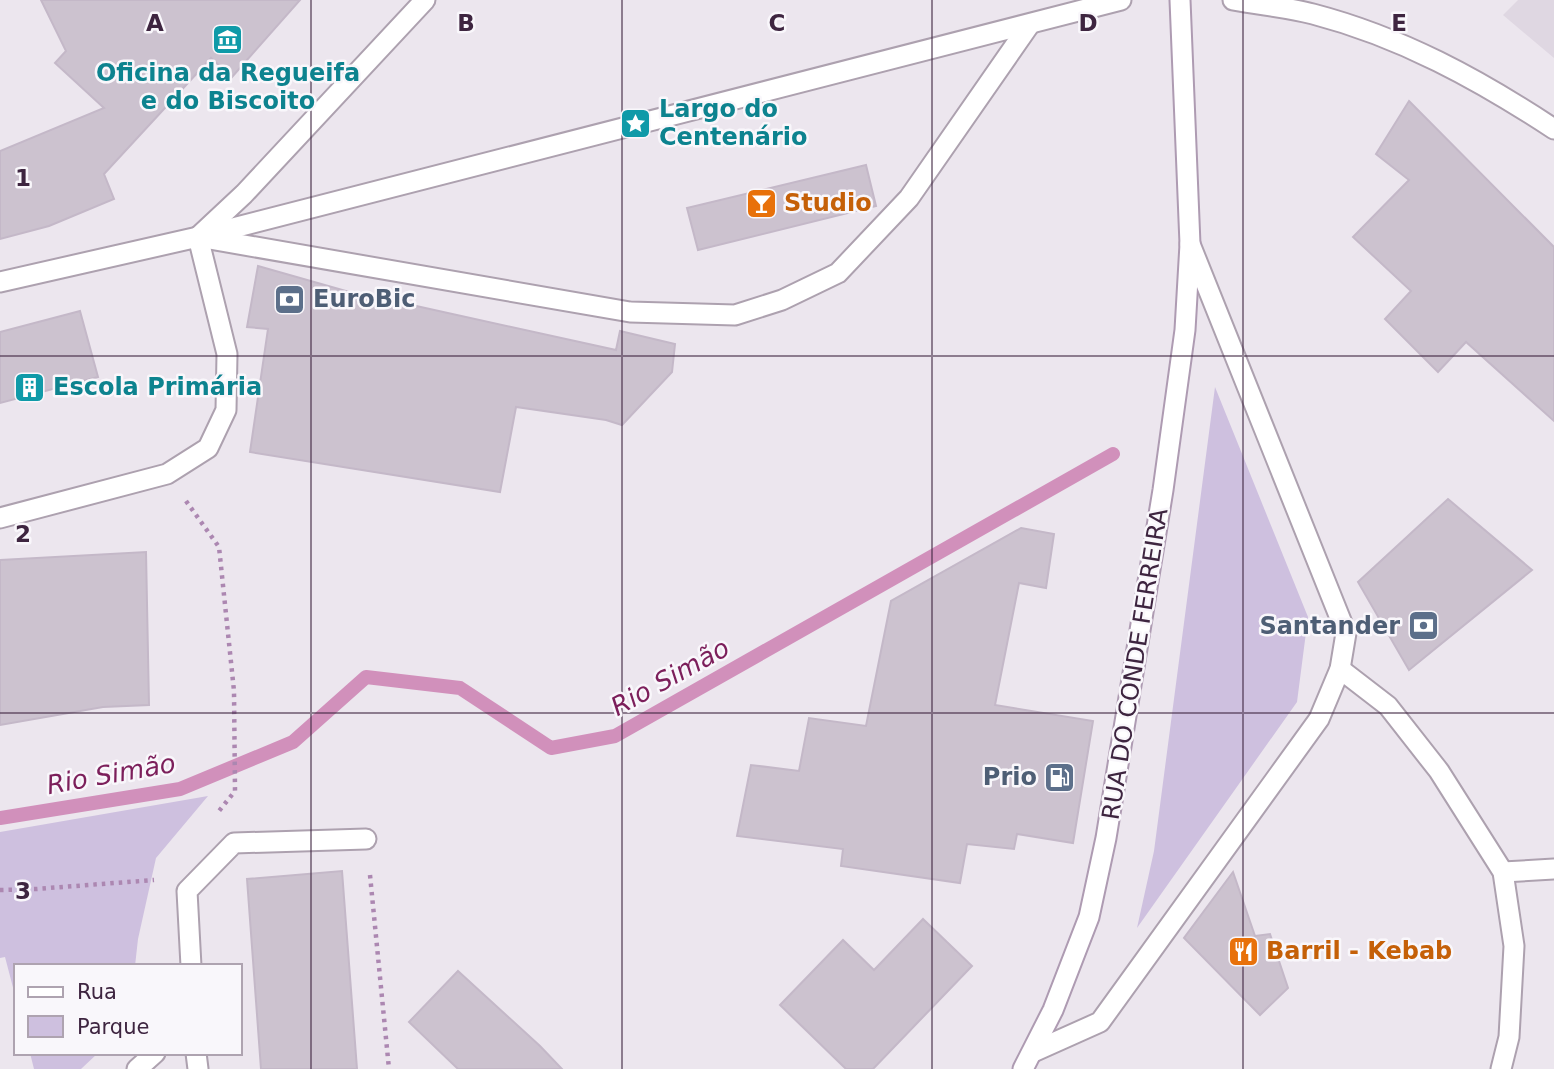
<svg xmlns="http://www.w3.org/2000/svg" width="1554" height="1069" font-family="'DejaVu Sans',sans-serif">
  <style>
    .built { fill: #dfd7e2 }
    .green { fill: #cec0df }
    .lines { fill: none; stroke-linecap: round; stroke-linejoin: round }
    .stream { stroke: #d190bb; stroke-width: 14 }
    .building { fill: #ccc2cf; stroke: #c4b8c8; stroke-width: 2 }
    .pedestrian-casing { stroke: #ada1af; stroke-width: 23 }
    .minor-casing { stroke: #ada1af; stroke-width: 23 }
    .secondary-casing { stroke: #ae9bb2; stroke-width: 23 }
    .path { stroke: #ac87b1; stroke-width: 4.5; stroke-dasharray: 3.5 5; stroke-linecap: butt }
    .pedestrian { stroke: #fff; stroke-width: 19 }
    .minor { stroke: #fff; stroke-width: 19 }
    .secondary { stroke: #fff; stroke-width: 19 }
    .grid { fill: none; stroke: #3e2540; stroke-width: 2; stroke-opacity: 0.55 }
    .labels { text-anchor: middle; stroke-width: 5; stroke-linejoin: round; paint-order: stroke }
    .culture-label { font-size: 24px; font-weight: bold; fill: #0d838f; stroke: #f9f7fb; text-anchor: start }
    .food-label { font-size: 24px; font-weight: bold; fill: #c56008; stroke: #f9f7fb; text-anchor: start }
    .service-label { font-size: 24px; font-weight: bold; fill: #4e5e75; stroke: #f9f7fb; text-anchor: end }
    .street-label { font-size: 24px; fill: #3e2540; stroke: #f9f7fb }
    .water-label { font-size: 26px; font-style: italic; fill: #7c1f5b; stroke: #f9f7fb }
    .grid-label { font-size: 23px; text-anchor: middle; font-weight: bold; fill: #3e2540; stroke: #f9f7fb; stroke-width: 5; stroke-linejoin: round; paint-order: stroke }
  </style>
  <rect width="100%" height="100%" fill="#ece6ee"/>
  <polygon class="built" points="1518,0 1554,0 1554,58 1503,15"/>
  <g class="green">
    <polygon points="1215,387 1308,617 1297,702 1137,928 1154,851"/>
    <polygon points="208,796 156,858 138,939 135,966 16,966 16,999 5,957 0,958 0,832"/>
    <polygon points="30,1053 98,1053 81,1069 34,1069"/>
  </g>
  <g class="lines">
    <polyline class="stream" points="0,818 180,789 293,742 366,677 460,688 551,748 615,736 1113,454"/>
  </g>
  <g class="building">
    <polygon points="41,0 300,0 232,77 211,58 104,174 114,199 49,226 0,239 0,151 104,108 55,63 66,51"/>
    <polygon points="1409,101 1554,247 1554,421 1466,342 1438,372 1385,319 1411,291 1353,237 1409,180 1376,154"/>
    <polygon points="866,165 876,206 698,250 687,208"/>
    <polygon points="258,266 388,303 389,300 616,350 620,331 675,344 672,372 622,425 606,420 516,407 500,492 250,452 268,329 247,327"/>
    <polygon points="80,311 98,377 0,403 0,332"/>
    <polygon points="1448,499 1532,570 1409,670 1358,582"/>
    <polygon points="1021,528 1054,534 1046,588 1019,583 995,705 1093,721 1073,843 1017,834 1014,849 967,844 960,883 841,866 843,849 737,836 751,765 799,771 809,718 866,726 891,601"/>
    <polygon points="146,552 149,705 103,707 0,725 0,560"/>
    <polygon points="342,871 357,1069 261,1069 247,879"/>
    <polygon points="1233,872 1255,936 1270,934 1288,988 1260,1015 1184,938"/>
    <polygon points="923,919 972,966 873,1069 846,1069 780,1005 843,940 874,970"/>
    <polygon points="458,971 540,1046 562,1069 458,1069 409,1022"/>
  </g>
  <g class="lines">
    <defs>
      <g id="pedestrian">
        <polyline points="206,235 1121,0"/>
        <polyline points="198,237 630,312 735,315 782,300 838,273 909,198 1030,24"/>
      </g>
      <g id="minor">
        <path d="M1233,0c26,5 54,7 80,14 88,23 165,65 241,115"/>
        <polyline points="198,237 244,194 425,0"/>
        <polyline points="0,282 198,237"/>
        <polyline points="0,518 167,474 208,448 226,410 227,354 198,237"/>
        <polyline points="1340,669 1388,706 1439,771 1503,872 1514,946 1509,1037 1501,1069"/>
        <polyline points="1503,872 1554,869"/>
        <polyline points="191,966 187,891 234,843 366,839"/>
        <polyline points="1033,1052 1100,1022 1319,719 1340,669 1346,633 1190,244"/>
        <polyline points="196,1053 198,1069"/>
        <polyline points="137,1069 155,1053"/>
      </g>
      <polyline id="secondary" points="1023,1069 1053,1010 1089,917 1106,838 1163,490 1185,330 1190,244 1180,0"/>
    </defs>
    <use href="#pedestrian" class="pedestrian-casing"/>
    <use href="#minor" class="minor-casing"/>
    <use href="#secondary" class="secondary-casing"/>
    <g class="path">
      <polyline points="186,501 219,547 234,691 235,791 219,811"/>
      <polyline points="370,875 389,1069"/>
      <polyline points="0,890 36,889 154,880"/>
    </g>
    <use href="#pedestrian" class="pedestrian"/>
    <use href="#minor" class="minor"/>
    <use href="#secondary" class="secondary"/>
  </g>
  <path class="grid" d="M311,0v1069M622,0v1069M932,0v1069M1243,0v1069M0,356h1554M0,713h1554"/>
  <defs>
    <symbol id="museum-square" viewBox="-11 -11 22 22"><rect x="-9" y="-9" width="18" height="18" rx="4" fill="#0f9aa8" stroke="#f9f7fb"/><path d="M0-6L6-3V-2H-6V-3ZM-5-1h2V3h-2ZM-1-1h2V3h-2ZM3-1h2V3H3ZM-6 4H6V6H-6Z" fill="#fff"/></symbol>
    <symbol id="sight-square" viewBox="-11 -11 22 22"><rect x="-9" y="-9" width="18" height="18" rx="4" fill="#0f9aa8" stroke="#f9f7fb"/><path d="M0-6L1.8-2.2L6-1.7L2.9 1.2L3.7 5.4L0 3.3L-3.7 5.4L-2.9 1.2L-6-1.7L-1.8-2.2Z" fill="#fff"/></symbol>
    <symbol id="bar-square" viewBox="-11 -11 22 22"><rect x="-9" y="-9" width="18" height="18" rx="4" fill="#e8710a" stroke="#f9f7fb"/><path d="M-6-5H6L.8 .8V4.5H3.5V6h-7V4.5H-.8V.8Z" fill="#fff"/></symbol>
    <symbol id="bank-square" viewBox="-11 -11 22 22"><rect x="-9" y="-9" width="18" height="18" rx="4" fill="#5c6f8a" stroke="#f9f7fb"/><path d="M-6-4H6V4H-6ZM0-2.3a2.3 2.3 0 1 0 0 4.6a2.3 2.3 0 1 0 0-4.6Z" fill="#fff"/></symbol>
    <symbol id="building-square" viewBox="-11 -11 22 22"><rect x="-9" y="-9" width="18" height="18" rx="4" fill="#0f9aa8" stroke="#f9f7fb"/><path d="M-4-6H4V6H1V3H-1V6H-4ZM-2.5-4.3h1.7v1.8h-1.7ZM.8-4.3h1.7v1.8H.8ZM-2.5-1h1.7V.8h-1.7ZM.8-1h1.7V.8H.8Z" fill="#fff"/></symbol>
    <symbol id="fuel-square" viewBox="-11 -11 22 22"><rect x="-9" y="-9" width="18" height="18" rx="4" fill="#5c6f8a" stroke="#f9f7fb"/><path d="M-5.5-6h7V0h2V4h1.3V-2.5L3-4.5l.8-.8L6-3V5H2.5V1h-1V6h-7ZM-4.2-4.7v3.2H.2V-4.7Z" fill="#fff"/></symbol>
    <symbol id="restaurant-square" viewBox="-11 -11 22 22"><rect x="-9" y="-9" width="18" height="18" rx="4" fill="#e8710a" stroke="#f9f7fb"/><path d="M-5-6h1v4h1v-4h1v4h1v-4h1v5L-1.5 .5V6h-2V.5L-5-1ZM5-6V6H3V1.5H1.5Q1.5-4 5-6Z" fill="#fff"/></symbol>
  </defs>
  <g fill-rule="evenodd">
    <use href="#museum-square" x="210" y="22" width="35" height="35"/>
    <use href="#sight-square" x="618" y="106" width="35" height="35"/>
    <use href="#bar-square" x="744" y="186" width="35" height="35"/>
    <use href="#bank-square" x="272" y="282" width="35" height="35"/>
    <use href="#building-square" x="12" y="370" width="35" height="35"/>
    <use href="#bank-square" x="1406" y="608" width="35" height="35"/>
    <use href="#fuel-square" x="1042" y="760" width="35" height="35"/>
    <use href="#restaurant-square" x="1226" y="934" width="35" height="35"/>
  </g>
  <g class="labels">
    <g class="culture-label">
      <text x="228" y="81" text-anchor="middle">Oficina da Regueifa<tspan x="228" dy="28">e do Biscoito</tspan></text>
      <text x="659" y="117">Largo do<tspan x="659" dy="28">Centenário</tspan></text>
      <text x="53" y="395">Escola Primária</text>
    </g>
    <g class="food-label">
      <text x="784" y="211">Studio</text>
      <text x="1266" y="959">Barril - Kebab</text>
    </g>
    <g class="service-label">
      <text x="313" y="307" text-anchor="start">EuroBic</text>
      <text x="1400" y="634">Santander</text>
      <text x="1037" y="785">Prio</text>
    </g>
    <g class="street-label">
      <text transform="translate(1135 664) rotate(-81)" y="8">RUA DO CONDE FERREIRA</text>
    </g>
    <g class="water-label">
      <text transform="translate(670 677) rotate(-29)" y="9">Rio Simão</text>
      <text transform="translate(111 774) rotate(-10)" y="9">Rio Simão</text>
    </g>
  </g>
  <g class="grid-label">
    <text x="155" y="31">A</text>
    <text x="466" y="31">B</text>
    <text x="777" y="31">C</text>
    <text x="1088" y="31">D</text>
    <text x="1399" y="31">E</text>
    <text x="23" y="186">1</text>
    <text x="23" y="542">2</text>
    <text x="23" y="899">3</text>
  </g>
  <rect x="14" y="964" width="228" height="91" fill="#f9f7fb" stroke="#aea3b0" stroke-width="2"/>
  <rect x="28" y="987" width="35" height="10" fill="#ffffff" stroke="#aea3b0" stroke-width="2"/>
  <text x="77" y="999" font-size="21" fill="#3e2540">Rua</text>
  <rect x="28" y="1016" width="35" height="21" fill="#cec0df" stroke="#aea3b0" stroke-width="2"/>
  <text x="77" y="1034" font-size="21" fill="#3e2540">Parque</text>
</svg>
